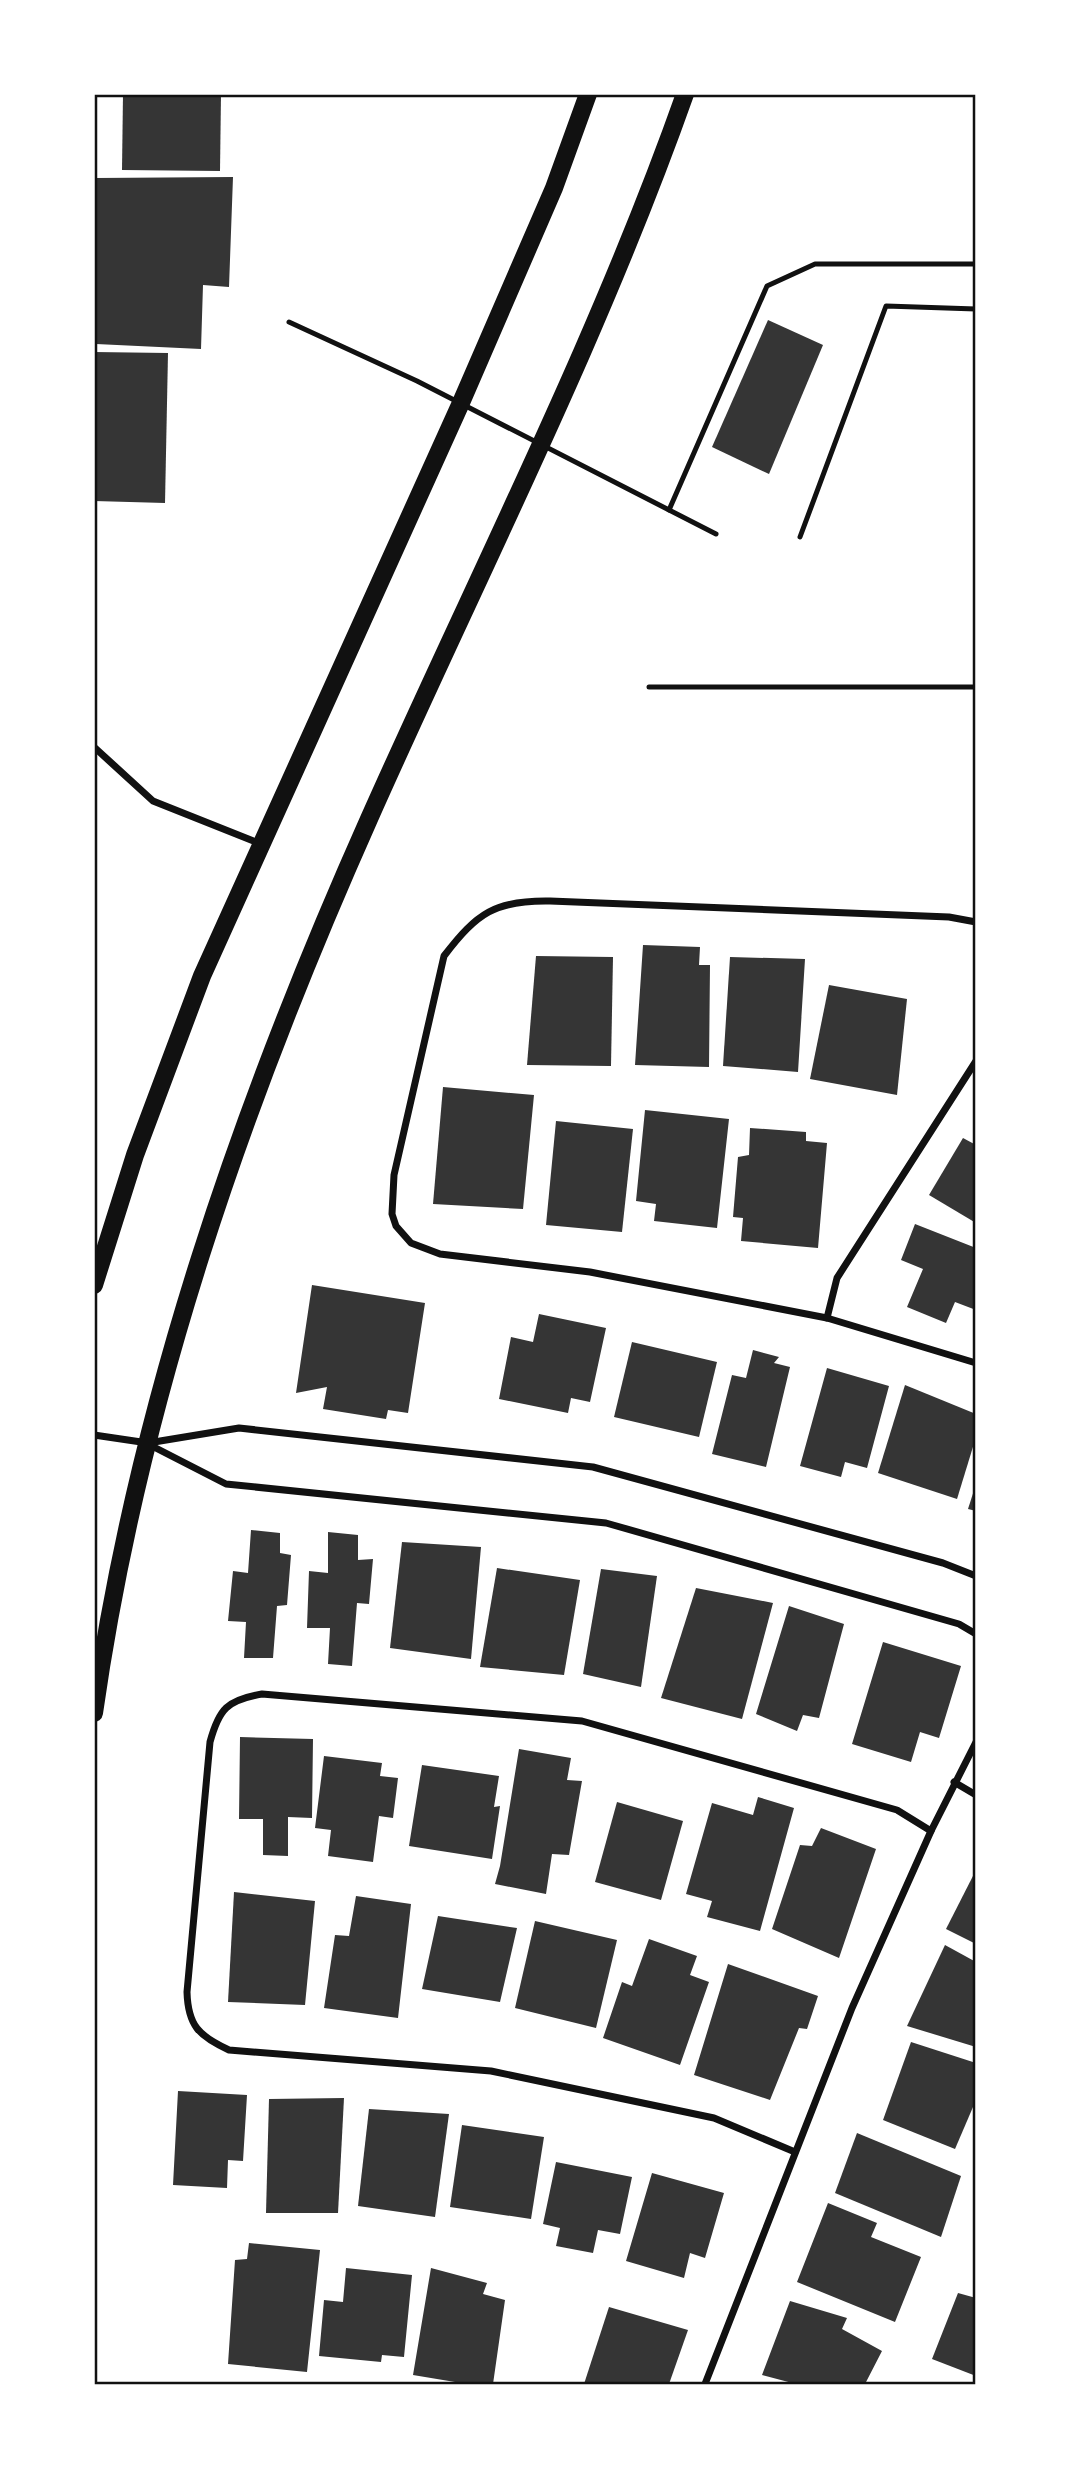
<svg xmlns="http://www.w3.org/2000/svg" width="1070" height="2479" font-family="'Alegreya Sans',sans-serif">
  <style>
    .building { fill: #353535 }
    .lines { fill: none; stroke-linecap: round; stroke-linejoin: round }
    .service { stroke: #111; stroke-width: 5 }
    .minor { stroke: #111; stroke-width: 7 }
    .primary { stroke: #111; stroke-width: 18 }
    .neatline { fill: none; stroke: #111; stroke-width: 2.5 }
  </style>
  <rect width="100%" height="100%" fill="#fff"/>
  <g class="building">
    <polygon points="123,94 221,94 220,171 122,170"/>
    <polygon points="233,177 229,287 203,285 201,349 96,344 96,178"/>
    <polygon points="768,320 823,345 769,474 712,447"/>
    <polygon points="94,352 168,353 165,503 94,501"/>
    <polygon points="643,945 700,947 699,965 710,965 709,1067 635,1065"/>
    <polygon points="536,956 613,957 611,1066 527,1065"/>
    <polygon points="730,957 805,959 798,1072 723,1066"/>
    <polygon points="829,985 907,999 897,1095 810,1079"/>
    <polygon points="443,1087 534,1095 523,1209 433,1204"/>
    <polygon points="645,1110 729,1119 717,1228 654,1221 656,1204 636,1201"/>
    <polygon points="556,1121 633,1129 622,1232 546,1225"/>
    <polygon points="750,1128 806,1132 806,1141 827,1143 818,1248 741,1241 743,1218 733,1217 738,1157 749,1155"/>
    <polygon points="963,1138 976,1145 976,1223 929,1195"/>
    <polygon points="915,1224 976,1248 976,1310 955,1302 946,1323 907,1307 923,1269 901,1260"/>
    <polygon points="312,1285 425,1303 408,1413 388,1410 386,1419 323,1409 327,1387 296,1393"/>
    <polygon points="539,1314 606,1328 590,1402 571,1398 568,1413 499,1399 511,1337 533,1342"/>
    <polygon points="632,1342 717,1362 699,1437 614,1417"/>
    <polygon points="753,1350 779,1357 774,1363 790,1367 766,1467 712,1454 732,1375 746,1378"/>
    <polygon points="827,1368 889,1386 867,1468 845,1462 841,1477 800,1466"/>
    <polygon points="905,1385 976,1414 976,1437 957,1499 878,1473"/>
    <polygon points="976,1484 976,1511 968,1509"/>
    <polygon points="251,1530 280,1533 280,1553 291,1555 287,1605 277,1606 273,1658 244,1658 246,1622 228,1621 233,1571 248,1573"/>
    <polygon points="328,1532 358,1535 358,1560 373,1559 369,1604 357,1603 352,1666 328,1664 330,1628 307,1628 309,1571 328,1573"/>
    <polygon points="402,1542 481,1547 471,1659 390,1648"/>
    <polygon points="497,1568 580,1580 564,1675 480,1667"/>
    <polygon points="601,1569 657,1576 641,1687 583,1674"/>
    <polygon points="696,1588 773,1603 742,1719 661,1698"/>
    <polygon points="789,1606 844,1624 819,1718 803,1715 797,1731 756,1714"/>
    <polygon points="883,1642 961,1666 939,1738 920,1732 911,1762 852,1744"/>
    <polygon points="240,1737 313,1739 312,1818 288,1817 288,1856 263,1855 263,1819 239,1819"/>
    <polygon points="519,1749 571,1758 567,1780 582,1781 569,1855 552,1854 546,1894 495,1884 500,1866"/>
    <polygon points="324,1756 382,1763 380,1776 398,1778 393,1818 379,1816 373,1862 328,1856 331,1830 315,1828"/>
    <polygon points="422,1765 499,1776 494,1807 500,1806 492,1859 409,1846"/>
    <polygon points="758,1797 794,1808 760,1931 707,1917 712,1901 686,1894 712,1803 753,1815"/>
    <polygon points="617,1802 683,1821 661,1900 595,1882"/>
    <polygon points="821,1828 876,1849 839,1958 772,1929 800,1845 812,1846"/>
    <polygon points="976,1870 976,1944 946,1929"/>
    <polygon points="234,1892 315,1901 305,2005 228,2002"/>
    <polygon points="356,1896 411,1904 398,2018 324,2008 335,1935 349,1936"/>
    <polygon points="438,1916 517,1928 500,2002 422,1989"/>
    <polygon points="535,1921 617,1940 596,2028 515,2008"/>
    <polygon points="649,1939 697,1956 690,1975 709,1982 680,2065 603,2038 622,1982 632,1986"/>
    <polygon points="945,1945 976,1962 976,2047 907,2026"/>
    <polygon points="728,1964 818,1996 807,2029 799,2028 770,2100 694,2075"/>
    <polygon points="911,2042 976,2063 976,2100 955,2149 883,2120"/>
    <polygon points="178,2091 247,2095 243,2161 228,2160 227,2188 173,2185"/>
    <polygon points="344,2098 338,2213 266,2213 269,2099"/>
    <polygon points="369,2109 449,2114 435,2217 358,2206"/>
    <polygon points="462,2125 544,2137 531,2219 450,2207"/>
    <polygon points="857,2133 961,2176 941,2237 835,2193"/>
    <polygon points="556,2162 632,2177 620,2234 598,2230 593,2253 556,2246 560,2228 543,2224"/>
    <polygon points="652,2173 724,2193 705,2258 690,2253 684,2278 626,2261"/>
    <polygon points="828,2203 877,2223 871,2237 921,2257 895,2322 797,2282"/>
    <polygon points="249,2243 320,2250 307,2372 228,2364 235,2260 247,2259"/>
    <polygon points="346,2268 412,2275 404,2357 382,2355 381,2362 319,2356 324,2300 343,2302"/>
    <polygon points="431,2268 487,2283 483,2294 505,2300 493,2384 467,2384 413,2375"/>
    <polygon points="958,2293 976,2298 976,2376 932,2359"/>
    <polygon points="790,2301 847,2318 842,2329 882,2351 865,2384 796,2384 762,2375"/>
    <polygon points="609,2307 688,2330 669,2384 584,2384"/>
  </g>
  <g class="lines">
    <g class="service">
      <polyline points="289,322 417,381 716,534"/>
      <polyline points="669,510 767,286 815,264 976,264"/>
      <polyline points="800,537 886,306 976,309"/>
      <polyline points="649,687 976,687"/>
    </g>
    <g class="minor">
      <polyline points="94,747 153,801 261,844"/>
      <path d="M976,922l-27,-5 -399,-16c-55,-1 -73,12 -106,55l-50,219 -2,39 4,12 15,17 29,11 150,18 237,46 149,45"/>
      <polyline points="827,1318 837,1278 976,1061"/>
      <polyline points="94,1435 148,1443 239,1428 593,1467 943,1563 976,1576"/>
      <polyline points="148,1444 226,1484 606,1523 959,1624 976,1634"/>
      <polyline points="954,1782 976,1795"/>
      <path d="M795,2152l-81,-34 -223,-47 -262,-21c-30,-14 -41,-24 -42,-58l23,-250c9,-33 17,-42 52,-48l320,27 315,89 34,21"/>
      <polyline points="705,2384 852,2008 931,1831 976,1742"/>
    </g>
    <g class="primary">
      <polyline points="94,1285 135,1155 202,976 460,405 554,188 588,94"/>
      <path d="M94,1713c44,-310 148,-609 275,-894 107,-241 228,-476 316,-725"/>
    </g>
  </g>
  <rect width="1070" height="2479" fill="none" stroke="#ffffff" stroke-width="192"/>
  <rect x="96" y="96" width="878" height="2287" class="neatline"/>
</svg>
